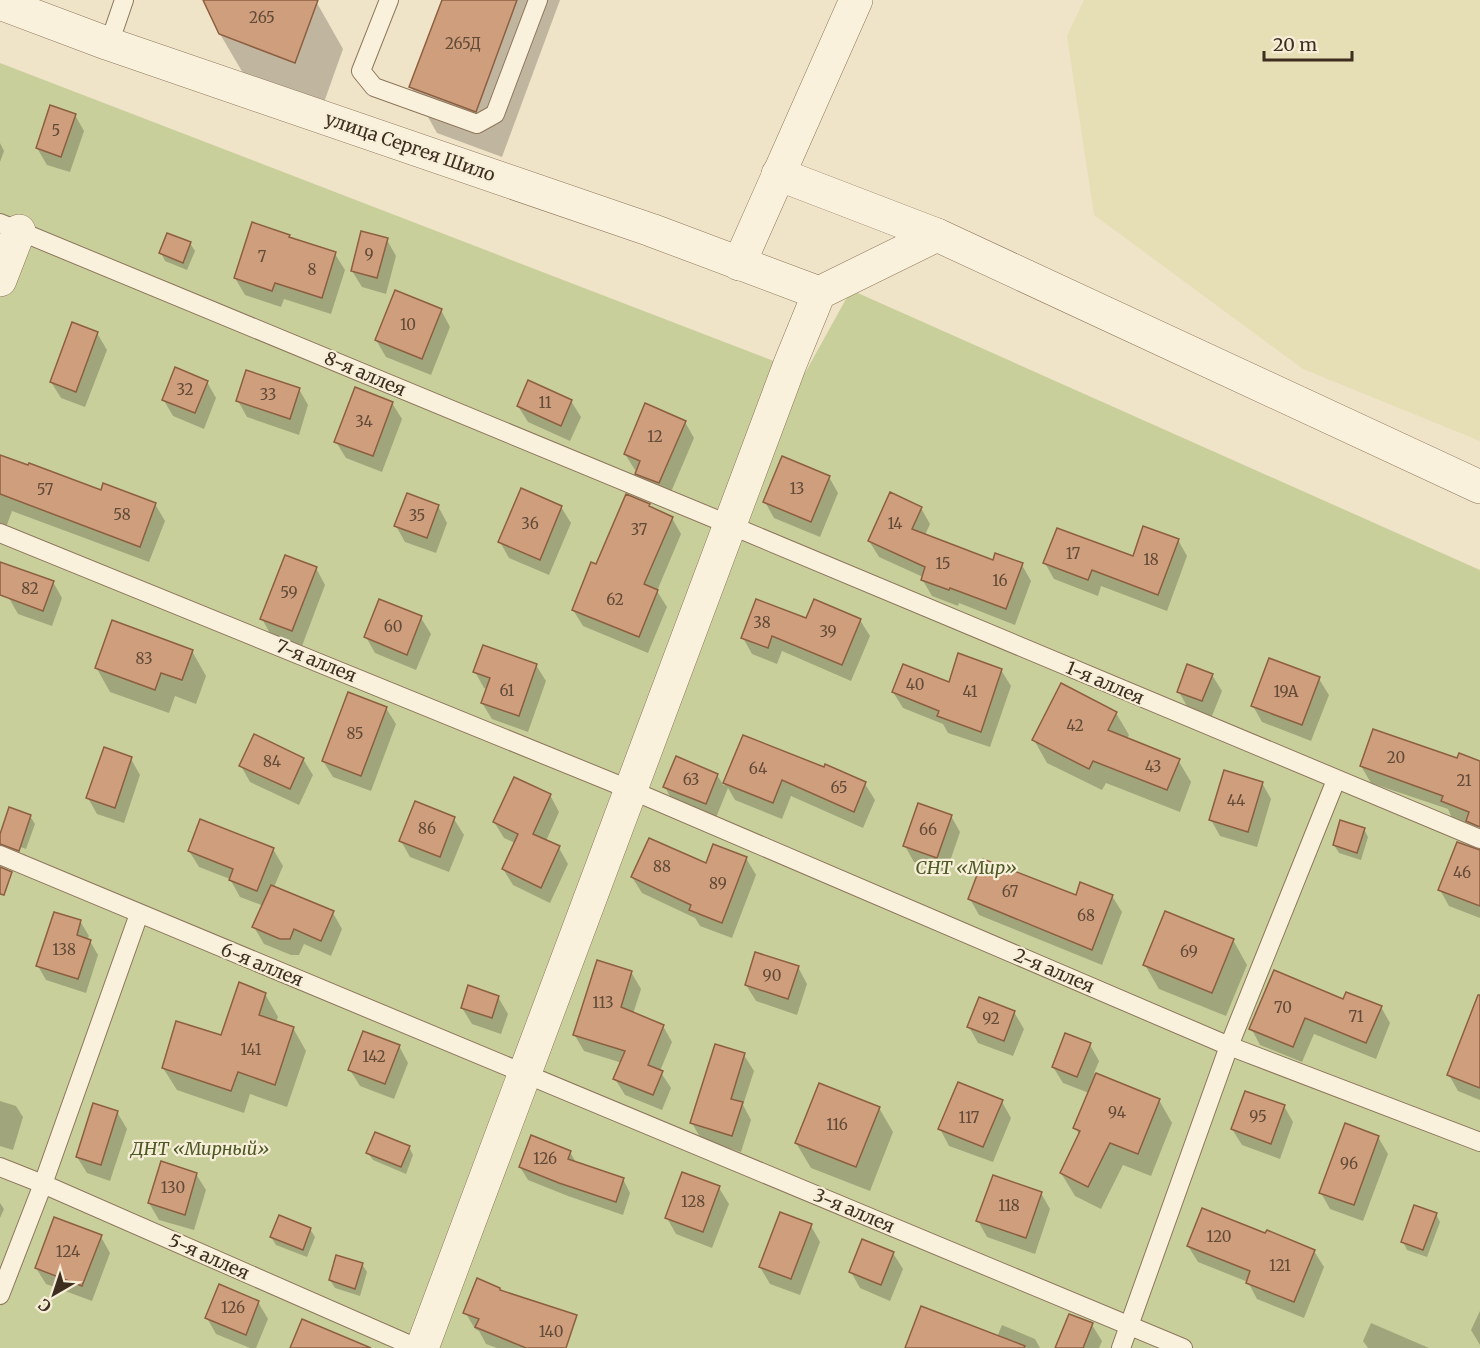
<svg xmlns="http://www.w3.org/2000/svg" width="1480" height="1348" font-family="Merriweather,serif">
  <style>
    .farmland { fill: #e6deb5 }
    .green { fill: #c9cf9b }
    .shadow { fill: #0003 }
    .building { fill: #cf9f7d; stroke: #8d5f41; stroke-width: 1.5 }
    .lines { fill: none; stroke-linecap: round; stroke-linejoin: round }
    .service-casing { stroke: #8d765c; stroke-width: 20 }
    .minor-casing { stroke: #8d765c; stroke-width: 34 }
    .service { stroke: #faf1dc; stroke-width: 18 }
    .minor { stroke: #faf1dc; stroke-width: 33 }
    .labels { text-anchor: middle; stroke-width: 4.5; stroke-linejoin: round; paint-order: stroke }
    .number-label { font-size: 15px; fill: #624a37 }
    .street-label { font-size: 18px; fill: #3d2e20; stroke: #f7eed8 }
    .park-label { font-size: 18px; font-style: italic; fill: #4d5a26; stroke: #f7eed8 }
  </style>
  <rect width="100%" height="100%" fill="#f0e4c8"/>
  <polygon class="farmland" points="1084,0 1480,0 1480,441 1303,369 1094,215 1067,36"/>
  <polygon class="green" points="0,63 805,373 851,290 1480,570 1480,1348 0,1348"/>
  <g class="shadow">
    <polygon points="205,0 308,0 317,3 343,49 322,108 247,80 220,34"/>
    <polygon points="443,0 560,0 502,157 437,133 411,87"/>
    <polygon points="75,115 84,131 70,172 47,165 37,148"/>
    <polygon points="0,143 4,151 0,162"/>
    <polygon points="289,236 291,239 335,254 345,270 331,314 284,299 281,307 245,295 235,278"/>
    <polygon points="387,240 396,256 386,294 362,287 352,271"/>
    <polygon points="190,243 195,251 187,270 165,261 161,253"/>
    <polygon points="441,310 450,327 431,375 386,357 376,340"/>
    <polygon points="97,333 107,350 85,407 61,398 51,382"/>
    <polygon points="207,382 216,398 204,429 173,416 163,399"/>
    <polygon points="299,389 308,405 299,435 247,417 238,401"/>
    <polygon points="571,401 581,417 570,441 528,422 518,406"/>
    <polygon points="392,403 402,419 382,472 346,458 336,442"/>
    <polygon points="685,422 694,438 668,499 646,490 637,473 638,471 635,470 625,454"/>
    <polygon points="0,456 101,492 155,504 165,521 149,562 12,511 0,544"/>
    <polygon points="829,477 838,493 820,537 774,518 765,502"/>
    <polygon points="649,505 651,509 672,518 681,534 657,591 667,607 648,653 583,626 573,610 597,566"/>
    <polygon points="438,506 447,523 436,553 405,542 396,526"/>
    <polygon points="561,507 571,523 549,575 509,558 500,542"/>
    <polygon points="921,508 930,524 925,535 994,562 1022,565 1031,581 1015,625 959,603 958,606 932,596 922,579 923,577 879,557 869,541"/>
    <polygon points="1178,540 1187,556 1167,611 1101,586 1098,596 1054,579 1045,563 1133,558"/>
    <polygon points="316,568 325,585 302,646 271,635 262,619"/>
    <polygon points="53,582 62,598 52,626 18,614 9,598"/>
    <polygon points="421,618 431,634 416,670 375,653 366,637"/>
    <polygon points="807,620 860,620 870,636 851,681 782,651 777,664 752,654 743,638"/>
    <polygon points="192,651 206,676 196,704 175,696 169,713 110,692 96,667"/>
    <polygon points="536,665 546,681 528,732 492,719 482,703 487,689 484,688 475,672"/>
    <polygon points="1001,670 1011,686 990,747 948,733 943,724 903,708 893,692 949,684"/>
    <polygon points="1212,675 1222,691 1212,716 1188,708 1179,692"/>
    <polygon points="1319,679 1329,695 1311,741 1262,722 1253,706"/>
    <polygon points="386,708 396,724 371,791 333,777 323,761"/>
    <polygon points="1116,713 1129,735 1127,739 1178,760 1191,782 1180,812 1106,783 1102,790 1047,763 1034,740"/>
    <polygon points="743,737 825,769 826,766 865,784 875,800 863,828 791,796 782,819 735,800 728,788 715,820 674,804 665,787 717,775 724,786"/>
    <polygon points="131,759 140,775 124,823 97,814 88,798"/>
    <polygon points="303,759 313,775 299,805 250,782 241,766"/>
    <polygon points="1458,760 1480,763 1480,828 1452,818 1448,809 1371,783 1361,766"/>
    <polygon points="1262,783 1271,799 1257,847 1220,836 1211,820"/>
    <polygon points="550,795 559,812 546,841 559,848 568,864 550,903 513,885 503,869 515,843 504,838 494,822"/>
    <polygon points="30,816 35,824 26,849 6,842"/>
    <polygon points="951,816 960,832 946,873 914,862 905,846"/>
    <polygon points="454,819 464,835 449,872 410,857 401,841"/>
    <polygon points="1364,829 1368,837 1361,860 1339,853 1334,845"/>
    <polygon points="273,849 283,866 274,887 333,913 342,929 331,956 304,944 299,955 291,955 264,944 254,927 264,906 240,897 230,879 199,867 189,851"/>
    <polygon points="1480,857 1480,918 1449,906 1440,890"/>
    <polygon points="746,858 756,875 732,938 700,926 695,918 642,893 632,877"/>
    <polygon points="1112,896 1122,912 1102,965 979,915 970,899"/>
    <polygon points="80,921 89,936 87,940 90,941 98,955 86,993 46,980 38,966"/>
    <polygon points="1233,940 1247,965 1226,1016 1159,989 1145,965"/>
    <polygon points="798,967 807,984 797,1015 756,1001 746,985"/>
    <polygon points="631,972 641,989 633,1014 663,1026 672,1042 660,1071 671,1088 662,1110 625,1095 615,1079 622,1063 584,1051 574,1034"/>
    <polygon points="265,994 278,1017 276,1022 293,1028 306,1051 287,1107 250,1094 244,1113 177,1090 163,1068 222,1037"/>
    <polygon points="498,997 508,1014 501,1034 472,1024 462,1008"/>
    <polygon points="1344,1001 1381,1007 1390,1023 1376,1059 1314,1034 1302,1062 1260,1045 1251,1028"/>
    <polygon points="1014,1012 1024,1029 1013,1056 978,1043 969,1027"/>
    <polygon points="1480,1036 1480,1100 1458,1091 1449,1075"/>
    <polygon points="1090,1045 1099,1061 1094,1073 1159,1100 1172,1123 1151,1176 1123,1165 1101,1209 1075,1196 1061,1173 1080,1136 1075,1127 1089,1093 1063,1083 1053,1067"/>
    <polygon points="399,1046 408,1063 394,1099 360,1086 350,1070"/>
    <polygon points="744,1055 754,1071 743,1105 751,1120 741,1152 701,1139 692,1123"/>
    <polygon points="0,1101 16,1106 23,1117 13,1150 0,1146"/>
    <polygon points="1002,1102 1011,1118 993,1162 949,1146 940,1129"/>
    <polygon points="1284,1106 1293,1122 1280,1159 1242,1145 1232,1129"/>
    <polygon points="879,1108 893,1132 870,1191 811,1168 796,1143"/>
    <polygon points="117,1112 127,1129 110,1181 87,1173 77,1157"/>
    <polygon points="1378,1137 1388,1154 1363,1221 1330,1209 1321,1193"/>
    <polygon points="409,1147 413,1155 406,1174 373,1160 368,1153"/>
    <polygon points="570,1152 577,1164 623,1179 630,1193 623,1215 568,1196 528,1180 520,1167"/>
    <polygon points="196,1174 206,1190 194,1230 159,1220 149,1203"/>
    <polygon points="719,1188 729,1204 712,1248 676,1234 667,1218"/>
    <polygon points="1041,1193 1050,1209 1035,1254 987,1237 978,1221"/>
    <polygon points="0,1203 4,1209 0,1218"/>
    <polygon points="1436,1214 1440,1222 1427,1257 1407,1250 1403,1242"/>
    <polygon points="811,1226 820,1242 800,1295 770,1284 760,1267"/>
    <polygon points="310,1229 315,1237 307,1257 276,1245 271,1237"/>
    <polygon points="1266,1235 1314,1251 1324,1267 1304,1318 1257,1299 1248,1282 1198,1262 1188,1246"/>
    <polygon points="101,1237 110,1253 92,1301 46,1284 36,1268"/>
    <polygon points="893,1253 903,1269 890,1301 860,1288 851,1272"/>
    <polygon points="362,1264 367,1272 360,1296 335,1288 330,1280"/>
    <polygon points="501,1292 527,1348 497,1348 486,1344 479,1331 475,1329 465,1312"/>
    <polygon points="258,1302 268,1319 256,1348 250,1348 216,1334 207,1318"/>
    <polygon points="1480,1311 1480,1345 1471,1330"/>
    <polygon points="1371,1323 1429,1348 1368,1348 1363,1341"/>
    <polygon points="1002,1325 1035,1339 1040,1348 906,1348 997,1337"/>
    <polygon points="1092,1325 1102,1341 1099,1348 1056,1348"/>
  </g>
  <g class="building">
    <polygon points="203,0 318,0 295,63 219,34"/>
    <polygon points="442,0 517,0 476,112 409,87"/>
    <polygon points="50,105 76,114 61,157 36,148"/>
    <polygon points="252,222 290,235 289,237 336,252 322,298 275,283 272,291 234,278"/>
    <polygon points="361,231 388,238 377,278 351,271"/>
    <polygon points="167,233 191,242 183,263 159,253"/>
    <polygon points="395,290 442,309 422,359 375,340"/>
    <polygon points="72,322 98,332 76,392 50,382"/>
    <polygon points="175,367 208,381 195,413 162,400"/>
    <polygon points="246,370 300,388 290,419 236,401"/>
    <polygon points="528,380 572,400 561,426 517,406"/>
    <polygon points="355,387 393,402 373,456 334,442"/>
    <polygon points="645,403 686,421 659,483 635,474 640,461 624,454"/>
    <polygon points="0,455 28,465 29,463 101,490 103,483 156,503 140,547 0,494"/>
    <polygon points="782,456 830,476 811,522 763,502"/>
    <polygon points="521,488 562,506 540,560 498,542"/>
    <polygon points="890,492 922,507 912,529 993,560 995,553 1023,563 1006,609 950,588 949,590 921,580 925,567 868,541"/>
    <polygon points="407,493 439,505 427,538 394,526"/>
    <polygon points="626,494 650,504 649,506 673,517 644,584 658,590 639,637 572,610 591,562 596,564"/>
    <polygon points="1143,526 1179,539 1158,595 1092,570 1088,580 1043,563 1057,528 1133,556"/>
    <polygon points="285,555 317,567 292,631 260,619"/>
    <polygon points="0,562 54,581 43,611 0,595"/>
    <polygon points="379,599 422,616 407,655 364,637"/>
    <polygon points="756,599 806,618 814,599 861,619 842,665 772,636 768,648 741,638"/>
    <polygon points="112,620 193,650 182,680 161,673 155,690 95,668"/>
    <polygon points="483,645 537,664 519,716 481,703 490,678 473,672"/>
    <polygon points="958,653 1002,669 981,732 937,716 939,711 892,692 903,664 949,682"/>
    <polygon points="1269,658 1320,677 1302,725 1251,706"/>
    <polygon points="1187,664 1213,674 1202,701 1177,692"/>
    <polygon points="1061,683 1117,712 1108,730 1180,759 1167,790 1093,761 1089,769 1032,740"/>
    <polygon points="348,692 387,707 361,776 322,761"/>
    <polygon points="1373,729 1457,758 1459,753 1480,761 1480,827 1466,821 1469,812 1441,801 1443,796 1360,766"/>
    <polygon points="254,734 304,758 290,789 239,766"/>
    <polygon points="743,735 824,767 825,764 866,782 854,812 782,780 773,803 723,783"/>
    <polygon points="104,747 132,757 115,808 86,798"/>
    <polygon points="676,756 718,774 706,804 663,787"/>
    <polygon points="1224,770 1263,782 1248,832 1209,820"/>
    <polygon points="514,777 551,794 533,834 560,846 541,888 502,869 518,834 493,822"/>
    <polygon points="415,801 455,817 440,857 399,841"/>
    <polygon points="918,803 952,815 937,858 903,846"/>
    <polygon points="9,807 31,815 19,851 0,844 0,834"/>
    <polygon points="200,819 274,848 257,891 229,880 233,869 188,851"/>
    <polygon points="1340,820 1365,828 1357,853 1333,845"/>
    <polygon points="649,838 706,863 713,844 747,857 722,923 689,910 691,905 631,877"/>
    <polygon points="1457,842 1480,850 1480,906 1438,890"/>
    <polygon points="983,859 1076,895 1080,882 1113,895 1092,950 968,899"/>
    <polygon points="0,867 12,872 4,895 0,894"/>
    <polygon points="271,885 334,911 321,941 294,929 290,939 280,939 252,927"/>
    <polygon points="1165,911 1234,939 1212,993 1143,965"/>
    <polygon points="54,912 81,920 77,935 91,940 78,979 36,966"/>
    <polygon points="755,952 799,966 788,999 745,985"/>
    <polygon points="597,960 632,971 621,1007 664,1025 648,1065 663,1071 653,1095 613,1079 625,1051 573,1035"/>
    <polygon points="1274,970 1343,999 1346,992 1382,1006 1366,1043 1305,1018 1293,1047 1249,1029"/>
    <polygon points="239,982 266,993 259,1015 294,1027 275,1085 238,1072 231,1091 162,1068 176,1021 221,1035"/>
    <polygon points="468,985 499,996 492,1018 461,1008"/>
    <polygon points="1478,995 1480,995 1480,1088 1447,1075"/>
    <polygon points="979,997 1015,1011 1004,1041 967,1027"/>
    <polygon points="363,1031 400,1045 385,1084 348,1070"/>
    <polygon points="1065,1033 1091,1043 1077,1077 1052,1067"/>
    <polygon points="715,1044 745,1053 731,1099 743,1102 732,1136 690,1123"/>
    <polygon points="1096,1073 1160,1099 1138,1154 1110,1143 1088,1187 1060,1173 1080,1131 1073,1128"/>
    <polygon points="958,1082 1003,1100 983,1147 938,1129"/>
    <polygon points="819,1083 880,1107 856,1167 795,1143"/>
    <polygon points="1245,1091 1285,1105 1271,1144 1231,1129"/>
    <polygon points="93,1103 118,1111 101,1165 76,1157"/>
    <polygon points="1345,1123 1379,1136 1354,1205 1319,1193"/>
    <polygon points="375,1132 410,1146 401,1167 366,1153"/>
    <polygon points="531,1135 571,1151 568,1159 624,1178 616,1202 559,1183 519,1167"/>
    <polygon points="161,1161 197,1173 185,1215 148,1203"/>
    <polygon points="682,1172 720,1186 703,1232 665,1218"/>
    <polygon points="993,1175 1042,1192 1026,1238 976,1221"/>
    <polygon points="1414,1205 1437,1213 1423,1250 1401,1242"/>
    <polygon points="1202,1208 1265,1233 1267,1230 1315,1250 1294,1302 1246,1283 1250,1271 1187,1246"/>
    <polygon points="780,1212 812,1224 791,1279 759,1267"/>
    <polygon points="279,1215 311,1228 303,1250 270,1237"/>
    <polygon points="54,1217 102,1235 82,1286 35,1268"/>
    <polygon points="862,1239 894,1252 881,1285 849,1272"/>
    <polygon points="336,1255 363,1263 355,1289 329,1280"/>
    <polygon points="477,1278 500,1288 500,1290 577,1315 566,1348 526,1348 475,1327 479,1319 463,1313"/>
    <polygon points="219,1284 259,1301 246,1335 205,1318"/>
    <polygon points="921,1306 1025,1346 1024,1348 905,1348"/>
    <polygon points="1069,1314 1093,1323 1083,1348 1055,1348"/>
    <polygon points="302,1319 371,1348 290,1348"/>
  </g>
  <g class="lines">
    <defs>
      <g id="service">
        <polyline points="389,0 361,71 374,87 477,124 495,114 538,0"/>
        <polyline points="109,44 124,0"/>
        <polyline points="0,223 730,525 1480,839"/>
        <polyline points="0,533 631,790 1229,1046 1480,1142"/>
        <polyline points="0,855 1183,1348"/>
        <polyline points="0,1167 43,1184 417,1348"/>
        <polyline points="0,1295 43,1184 139,914"/>
        <polyline points="1121,1348 1229,1046 1336,780"/>
      </g>
      <g id="minor">
        <polyline points="0,3 109,44 651,230 819,293"/>
        <polyline points="778,174 937,235 1480,487"/>
        <polyline points="739,264 856,0"/>
        <polyline points="0,280 19,231"/>
        <polyline points="422,1348 790,364 819,293 937,235"/>
      </g>
    </defs>
    <use href="#service" class="service-casing"/>
    <use href="#minor" class="minor-casing"/>
    <use href="#service" class="service"/>
    <use href="#minor" class="minor"/>
  </g>
  <g class="labels">
    <g class="number-label">
      <text x="262" y="23">265</text>
      <text x="463" y="49">265Д</text>
      <text x="56" y="136">5</text>
      <text x="369" y="260">9</text>
      <text x="262" y="262">7</text>
      <text x="312" y="275">8</text>
      <text x="408" y="330">10</text>
      <text x="185" y="395">32</text>
      <text x="268" y="400">33</text>
      <text x="545" y="408">11</text>
      <text x="364" y="427">34</text>
      <text x="655" y="442">12</text>
      <text x="797" y="494">13</text>
      <text x="45" y="495">57</text>
      <text x="122" y="520">58</text>
      <text x="417" y="521">35</text>
      <text x="530" y="529">36</text>
      <text x="895" y="529">14</text>
      <text x="639" y="535">37</text>
      <text x="1073" y="559">17</text>
      <text x="1151" y="565">18</text>
      <text x="943" y="569">15</text>
      <text x="1000" y="586">16</text>
      <text x="30" y="594">82</text>
      <text x="289" y="598">59</text>
      <text x="615" y="605">62</text>
      <text x="762" y="628">38</text>
      <text x="393" y="632">60</text>
      <text x="828" y="637">39</text>
      <text x="144" y="664">83</text>
      <text x="915" y="690">40</text>
      <text x="507" y="696">61</text>
      <text x="970" y="697">41</text>
      <text x="1286" y="697">19А</text>
      <text x="1075" y="731">42</text>
      <text x="355" y="739">85</text>
      <text x="1396" y="763">20</text>
      <text x="272" y="767">84</text>
      <text x="1153" y="772">43</text>
      <text x="758" y="774">64</text>
      <text x="691" y="785">63</text>
      <text x="1464" y="786">21</text>
      <text x="839" y="793">65</text>
      <text x="1236" y="806">44</text>
      <text x="427" y="834">86</text>
      <text x="928" y="835">66</text>
      <text x="662" y="872">88</text>
      <text x="1462" y="878">46</text>
      <text x="718" y="889">89</text>
      <text x="1010" y="897">67</text>
      <text x="1086" y="921">68</text>
      <text x="64" y="955">138</text>
      <text x="1189" y="957">69</text>
      <text x="772" y="981">90</text>
      <text x="603" y="1008">113</text>
      <text x="1283" y="1013">70</text>
      <text x="1356" y="1022">71</text>
      <text x="991" y="1024">92</text>
      <text x="251" y="1055">141</text>
      <text x="374" y="1062">142</text>
      <text x="1117" y="1118">94</text>
      <text x="1258" y="1122">95</text>
      <text x="969" y="1123">117</text>
      <text x="837" y="1130">116</text>
      <text x="545" y="1164">126</text>
      <text x="1349" y="1169">96</text>
      <text x="173" y="1193">130</text>
      <text x="693" y="1207">128</text>
      <text x="1009" y="1211">118</text>
      <text x="1219" y="1242">120</text>
      <text x="68" y="1257">124</text>
      <text x="1280" y="1271">121</text>
      <text x="233" y="1313">126</text>
      <text x="551" y="1337">140</text>
    </g>
    <g class="street-label">
      <text transform="translate(410 147) rotate(19)" y="6">улица Сергея Шило</text>
      <text transform="translate(365 374) rotate(23)" y="6">8-я аллея</text>
      <text transform="translate(316 661) rotate(22)" y="6">7-я аллея</text>
      <text transform="translate(1105 683) rotate(23)" y="6">1-я аллея</text>
      <text transform="translate(262 965) rotate(22)" y="6">6-я аллея</text>
      <text transform="translate(1054 971) rotate(23)" y="6">2-я аллея</text>
      <text transform="translate(854 1211) rotate(23)" y="6">3-я аллея</text>
      <text transform="translate(209 1257) rotate(24)" y="6">5-я аллея</text>
    </g>
    <g class="park-label">
      <text x="966" y="874">СНТ «Мир»</text>
      <text x="200" y="1155">ДНТ «Мирный»</text>
    </g>
  </g>
  <g transform="translate(54 1294) rotate(219)" stroke="#f7eed8" stroke-width="4.5" paint-order="stroke">
  <path d="M0-4.5L10 22L0 15L-10 22Z" fill="#3d2e20"/>
  <text y="-9" font-size="16" font-weight="bold" text-anchor="middle" fill="#3d2e20">С</text>
  </g>
  <path d="M1264 51v9h88v-9" fill="none" stroke="#3d2e20" stroke-width="3"/>
  <text x="1273" y="51" font-size="18" fill="#3d2e20" stroke="#f7eed8" stroke-width="4.5" paint-order="stroke">20 m</text>
</svg>
